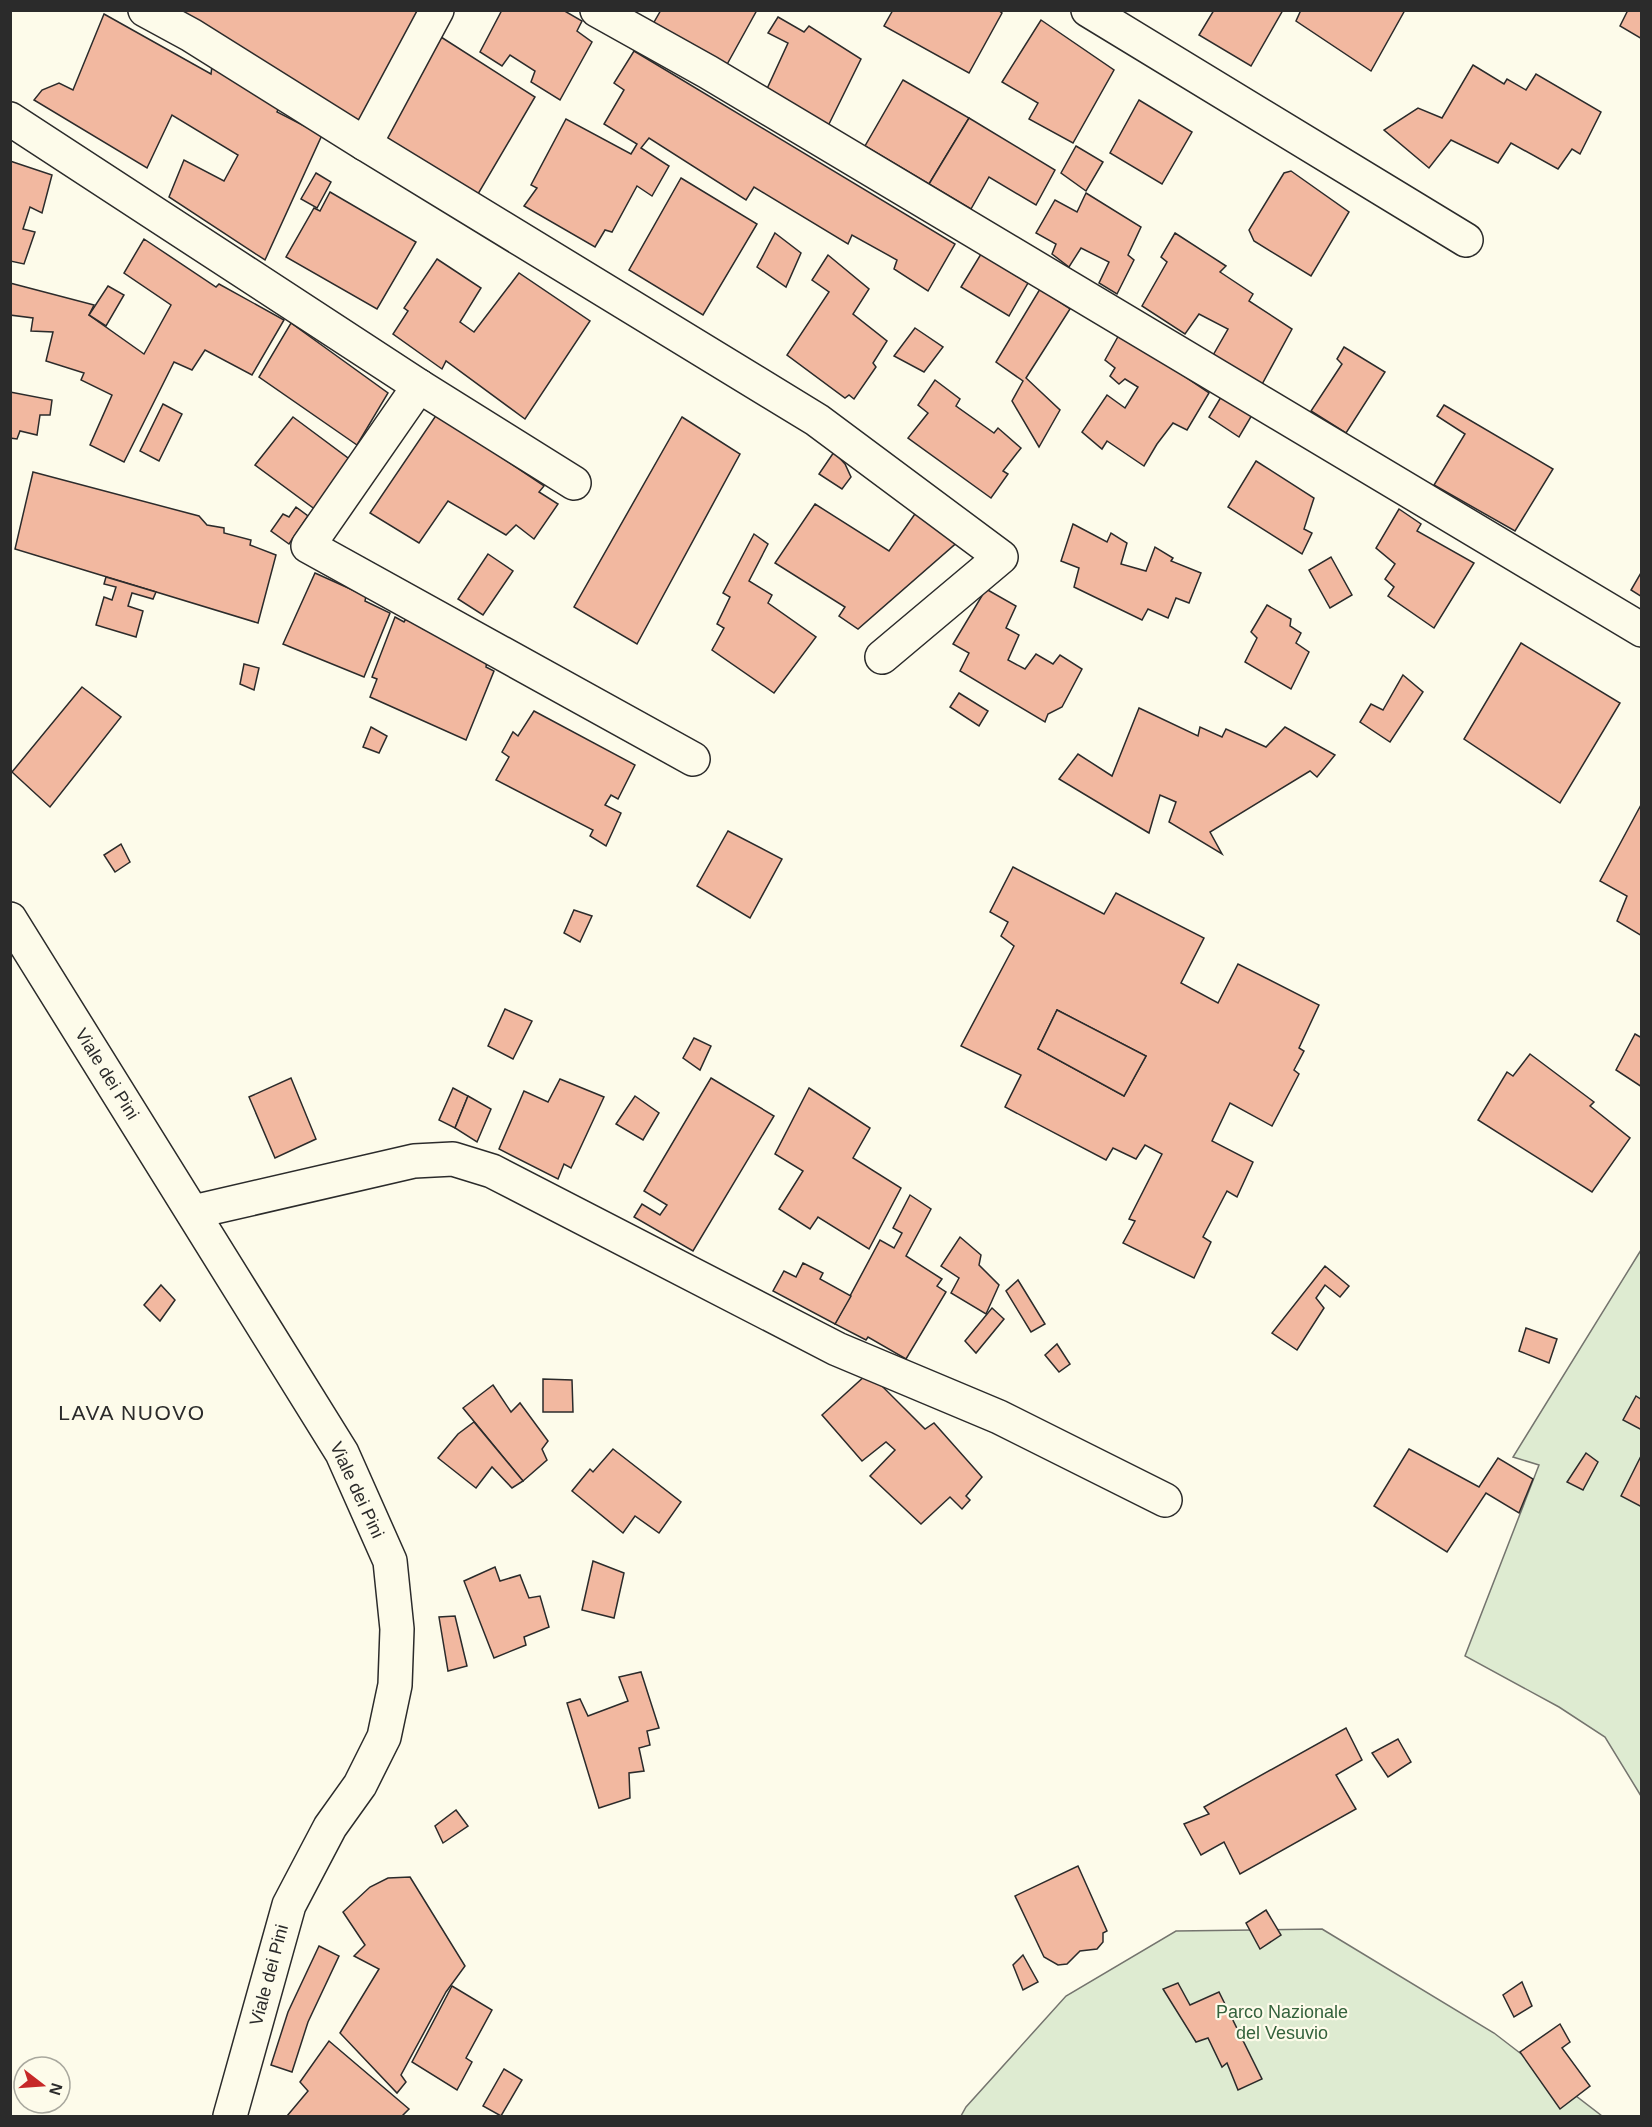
<svg xmlns="http://www.w3.org/2000/svg" width="1652" height="2127" font-family="Arial,sans-serif">
  <style>
    .green { fill: #deebd1; stroke: #74746e; stroke-width: 1.5 }
    .building { fill: #f2b8a0; stroke: #2b2b2b; stroke-width: 1.5; fill-rule: evenodd }
    .lines { fill: none; stroke-linecap: round; stroke-linejoin: round }
    .street-casing { stroke: #2b2b2b; stroke-width: 36 }
    .street { stroke: #fdfbea; stroke-width: 33 }
    .labels { text-anchor: middle; stroke-width: 4.5; stroke-linejoin: round; paint-order: stroke }
    .street-label { font-size: 18px; fill: #2b2b2b; stroke: #fdfbea }
    .park-label { font-size: 18px; fill: #34623c; stroke: #fdfbea }
    .quarter-label { font-size: 21px; letter-spacing: 1.5px; fill: #2b2b2b; stroke: #fdfbea }
  </style>
  <rect width="100%" height="100%" fill="#fdfbea"/>
  <g class="green">
    <polygon points="1641,1250 1641,1796 1605,1737 1559,1707 1465,1656 1539,1465 1513,1457"/>
    <polygon points="1322,1929 1494,2033 1602,2116 961,2116 966,2107 1066,1996 1176,1931"/>
  </g>
  <g class="building">
    <polygon points="181,10 418,10 360,123 179,19"/>
    <polygon points="502,10 563,10 582,21 577,31 592,42 560,100 531,82 535,71 510,55 502,66 480,52"/>
    <polygon points="661,10 757,10 725,68 653,24"/>
    <polygon points="893,10 998,10 1002,13 969,73 884,26"/>
    <polygon points="1214,10 1283,10 1251,66 1199,35"/>
    <polygon points="1301,10 1405,10 1371,71 1296,21"/>
    <polygon points="1628,10 1642,10 1642,39 1620,26"/>
    <polygon points="104,14 211,74 212,66 280,105 277,112 322,135 265,260 169,197 184,160 224,181 238,155 172,115 147,168 34,100 42,90 59,83 73,90"/>
    <polygon points="778,17 804,32 809,26 861,59 828,126 766,91 788,43 768,33"/>
    <polygon points="1041,20 1114,70 1073,143 1029,119 1038,103 1002,82"/>
    <polygon points="441,37 535,97 478,194 380,138"/>
    <polygon points="634,51 955,244 928,291 894,269 897,260 852,235 848,244 754,187 746,200 649,138 641,148 669,166 652,196 637,186 612,232 605,230 595,247 524,206 537,188 531,185 566,119 631,154 637,144 604,124 624,90 614,83"/>
    <polygon points="1473,65 1504,84 1507,79 1526,90 1536,74 1601,112 1580,154 1572,149 1558,169 1511,143 1498,163 1451,140 1429,168 1384,130 1418,108 1442,118"/>
    <polygon points="903,80 969,118 929,184 865,146"/>
    <polygon points="1139,100 1192,132 1162,184 1110,153"/>
    <polygon points="969,118 1055,170 1036,205 989,177 971,209 929,184"/>
    <polygon points="1076,146 1103,162 1086,191 1061,173"/>
    <polygon points="10,161 52,175 42,213 30,207 23,229 35,232 24,264 10,261"/>
    <polygon points="1291,171 1349,212 1311,276 1254,241 1249,230 1284,173"/>
    <polygon points="316,173 331,182 317,208 301,199"/>
    <polygon points="681,178 757,224 703,315 629,270"/>
    <polygon points="330,192 416,242 377,309 286,257 314,208 320,211"/>
    <polygon points="1086,193 1141,227 1128,255 1134,260 1117,294 1099,283 1109,262 1081,248 1069,267 1052,254 1056,244 1036,233 1055,200 1077,212"/>
    <polygon points="775,233 801,253 786,287 757,267"/>
    <polygon points="1175,233 1226,266 1220,272 1253,294 1249,301 1292,329 1260,388 1212,357 1228,329 1199,314 1185,334 1142,306 1167,262 1161,257"/>
    <polygon points="144,239 216,287 219,284 284,320 252,375 205,350 192,370 174,362 124,462 90,445 112,395 81,380 84,373 46,361 53,332 31,331 33,318 10,315 10,283 94,305 89,315 144,354 171,305 124,273"/>
    <polygon points="981,254 1028,283 1009,316 961,287"/>
    <polygon points="828,255 869,289 853,314 887,341 873,363 876,367 854,399 849,395 845,398 787,355 829,292 812,280"/>
    <polygon points="437,259 481,288 460,322 474,332 519,273 590,321 525,419 446,361 442,369 393,334 408,311 404,308"/>
    <polygon points="108,286 124,295 106,326 89,315"/>
    <polygon points="1040,289 1070,309 1026,378 1060,410 1039,447 1012,401 1023,381 996,362"/>
    <polygon points="291,323 388,393 357,445 259,377"/>
    <polygon points="915,328 943,347 924,372 894,356"/>
    <polygon points="1120,333 1209,393 1187,430 1173,423 1157,444 1144,466 1107,441 1102,449 1082,432 1107,395 1125,408 1138,387 1125,379 1119,384 1110,376 1115,368 1105,360"/>
    <polygon points="1344,347 1385,372 1346,433 1311,411 1342,364 1337,359"/>
    <polygon points="935,380 960,399 956,406 994,433 998,428 1021,448 1003,471 1008,474 991,498 908,438 928,413 918,405"/>
    <polygon points="10,392 52,400 50,415 40,415 37,435 20,431 17,439 10,438"/>
    <polygon points="1221,397 1252,415 1239,437 1209,417"/>
    <polygon points="163,404 182,414 159,461 140,451"/>
    <polygon points="1444,405 1553,469 1515,531 1434,485 1465,434 1437,416"/>
    <polygon points="437,414 544,486 539,492 558,504 534,539 516,525 506,535 448,501 419,543 370,513"/>
    <polygon points="293,417 352,461 316,510 255,465"/>
    <polygon points="682,417 740,454 637,644 574,607"/>
    <polygon points="834,452 845,464 851,477 842,489 819,474"/>
    <polygon points="1256,461 1314,498 1304,529 1312,533 1302,554 1228,507"/>
    <polygon points="33,472 199,516 207,525 224,528 224,533 251,540 250,545 276,555 258,623 15,549"/>
    <polygon points="815,504 889,551 917,511 961,539 858,629 839,616 845,607 775,563"/>
    <polygon points="296,507 308,516 289,544 271,531 283,514 289,517"/>
    <polygon points="1399,509 1421,524 1417,531 1474,563 1434,628 1388,596 1394,587 1385,579 1395,564 1376,548"/>
    <polygon points="1073,524 1107,542 1111,533 1127,543 1121,564 1146,571 1155,547 1173,558 1171,561 1201,573 1189,603 1176,598 1168,618 1148,609 1142,620 1074,587 1079,568 1061,561"/>
    <polygon points="754,534 768,544 749,581 772,595 768,603 816,637 774,693 712,650 724,628 717,624 730,597 723,593"/>
    <polygon points="488,554 513,571 483,615 458,599"/>
    <polygon points="1331,557 1352,595 1330,608 1309,570"/>
    <polygon points="1642,571 1642,597 1631,590"/>
    <polygon points="315,573 366,596 365,601 390,613 364,677 283,644"/>
    <polygon points="106,577 156,592 153,599 132,593 128,606 143,611 136,637 96,625 104,597 112,600 116,587 104,584"/>
    <polygon points="986,589 1016,606 1006,628 1019,635 1008,660 1025,669 1036,654 1053,664 1060,655 1082,669 1062,707 1048,714 1045,722 960,671 969,653 953,644"/>
    <polygon points="1267,605 1291,619 1290,626 1301,633 1296,643 1309,652 1291,689 1245,662 1257,638 1251,632"/>
    <polygon points="395,617 404,622 407,617 424,623 423,629 464,641 487,660 486,667 494,671 466,740 370,697 377,679 372,677"/>
    <polygon points="1521,643 1620,703 1560,803 1464,739"/>
    <polygon points="244,664 259,668 254,690 240,684"/>
    <polygon points="1403,675 1423,692 1390,742 1360,722 1371,704 1383,710"/>
    <polygon points="82,687 121,717 50,807 12,772"/>
    <polygon points="959,693 988,711 979,726 950,707"/>
    <polygon points="1139,708 1198,736 1200,727 1222,737 1226,729 1266,747 1285,727 1335,755 1317,777 1310,771 1210,832 1222,854 1169,822 1176,802 1160,795 1149,833 1059,779 1078,754 1112,776"/>
    <polygon points="534,711 635,765 618,799 611,795 605,805 621,813 606,846 590,836 593,830 496,780 509,757 502,752 513,732 518,736"/>
    <polygon points="371,727 387,736 379,753 363,747"/>
    <polygon points="1642,803 1642,936 1617,921 1627,896 1600,881"/>
    <polygon points="728,831 782,859 750,918 697,886"/>
    <polygon points="121,844 130,862 115,872 104,855"/>
    <path d="M1013,867l91,47 12,-21 88,45 -23,45 37,20 20,-39 81,41 -20,43 5,3 -10,19 5,4 -27,52 -42,-23 -18,38 41,21 -16,35 -10,-6 -24,46 8,5 -17,36 -71,-35 12,-22 -6,-2 33,-65 -17,-9 -9,14 -23,-11 -7,12 -101,-53 16,-32 -60,-29 53,-100 -13,-10 7,-14 -18,-10zM1057,1010l89,46 -22,40 -86,-47z"/>
    <polygon points="574,910 592,916 580,942 564,933"/>
    <polygon points="505,1009 532,1021 513,1059 488,1046"/>
    <polygon points="1057,1010 1146,1056 1124,1096 1038,1049"/>
    <polygon points="1635,1034 1642,1038 1642,1087 1616,1070"/>
    <polygon points="694,1038 711,1046 700,1070 683,1058"/>
    <polygon points="1530,1054 1594,1102 1590,1106 1630,1138 1592,1192 1478,1120 1507,1072 1513,1076"/>
    <polygon points="291,1078 316,1139 275,1158 249,1097"/>
    <polygon points="711,1078 774,1116 693,1251 634,1217 642,1204 660,1215 667,1205 644,1191"/>
    <polygon points="560,1079 604,1097 571,1168 564,1164 558,1179 499,1149 524,1091 548,1102"/>
    <polygon points="453,1088 468,1096 455,1128 439,1120"/>
    <polygon points="809,1088 870,1128 853,1158 901,1188 869,1249 818,1217 810,1229 779,1209 803,1171 775,1154"/>
    <polygon points="468,1096 491,1109 477,1142 455,1128"/>
    <polygon points="635,1096 659,1113 643,1140 616,1124"/>
    <polygon points="910,1195 931,1209 906,1256 942,1279 937,1286 946,1292 906,1359 868,1337 866,1340 835,1324 880,1240 894,1248 902,1233 893,1228"/>
    <polygon points="960,1237 981,1255 979,1265 999,1285 986,1314 951,1293 959,1278 941,1266"/>
    <polygon points="803,1263 823,1273 820,1279 851,1296 835,1324 773,1291 784,1271 796,1277"/>
    <polygon points="1325,1266 1349,1286 1340,1297 1325,1285 1316,1298 1324,1308 1297,1350 1272,1333"/>
    <polygon points="1018,1280 1045,1324 1031,1332 1006,1291"/>
    <polygon points="161,1285 175,1300 160,1321 144,1305"/>
    <polygon points="992,1308 1004,1319 976,1353 965,1341"/>
    <polygon points="1526,1328 1557,1339 1549,1363 1519,1351"/>
    <polygon points="1057,1344 1070,1364 1059,1372 1045,1355"/>
    <polygon points="866,1375 883,1387 925,1429 934,1423 982,1477 966,1496 970,1500 962,1509 950,1497 921,1524 870,1476 895,1450 886,1442 862,1461 822,1415"/>
    <polygon points="543,1379 572,1380 573,1412 543,1412"/>
    <polygon points="493,1385 511,1412 520,1403 548,1441 542,1449 547,1460 523,1481 463,1408"/>
    <polygon points="1636,1396 1642,1400 1642,1430 1623,1420"/>
    <polygon points="474,1422 523,1481 512,1488 492,1467 476,1488 438,1458 458,1434"/>
    <polygon points="613,1449 681,1502 659,1533 635,1516 623,1533 572,1491 590,1469 593,1472"/>
    <polygon points="1409,1449 1479,1487 1498,1458 1533,1479 1519,1513 1486,1493 1447,1552 1374,1506"/>
    <polygon points="1586,1453 1598,1462 1583,1490 1567,1482"/>
    <polygon points="1642,1454 1642,1507 1621,1496"/>
    <polygon points="593,1561 624,1573 614,1618 582,1610"/>
    <polygon points="495,1567 500,1581 520,1575 529,1598 540,1596 549,1627 524,1637 526,1645 494,1658 464,1581"/>
    <polygon points="455,1616 467,1666 448,1671 439,1617"/>
    <polygon points="641,1672 659,1728 647,1731 650,1745 639,1748 644,1771 629,1773 630,1798 599,1808 567,1703 580,1699 588,1716 628,1701 619,1677"/>
    <polygon points="1346,1728 1362,1760 1336,1775 1356,1809 1240,1874 1224,1842 1201,1855 1184,1824 1209,1814 1204,1807"/>
    <polygon points="1398,1739 1411,1762 1388,1777 1372,1753"/>
    <polygon points="456,1810 468,1826 443,1843 435,1826"/>
    <polygon points="1078,1866 1107,1931 1103,1933 1103,1942 1097,1949 1080,1951 1067,1964 1058,1965 1044,1957 1015,1896"/>
    <polygon points="410,1877 465,1966 446,1992 401,2075 406,2082 397,2093 340,2033 379,1969 354,1956 365,1945 343,1912 370,1887 388,1878"/>
    <polygon points="1266,1910 1281,1935 1260,1949 1246,1923"/>
    <polygon points="319,1946 339,1956 308,2022 292,2072 271,2065 288,2012"/>
    <polygon points="1023,1955 1038,1982 1023,1990 1013,1965"/>
    <polygon points="1522,1982 1532,2006 1514,2017 1503,1995"/>
    <polygon points="1178,1983 1190,2005 1219,1992 1262,2079 1238,2090 1227,2063 1222,2067 1208,2038 1196,2042 1163,1989"/>
    <polygon points="452,1986 492,2010 466,2058 472,2062 457,2090 412,2062"/>
    <polygon points="1560,2024 1570,2042 1562,2048 1590,2086 1560,2109 1520,2052"/>
    <polygon points="329,2041 409,2109 402,2116 287,2116 308,2091 300,2082"/>
    <polygon points="504,2069 522,2080 501,2116 483,2106"/>
  </g>
  <g class="lines">
    <defs>
      <g id="street">
        <polyline points="145,10 191,35 365,144"/>
        <polyline points="437,10 365,144 817,420 1001,557 882,657"/>
        <polyline points="597,10 708,72 1642,630"/>
        <polyline points="1088,10 1466,240"/>
        <polyline points="10,119 419,386 574,483"/>
        <polyline points="419,386 308,546 693,759"/>
        <polyline points="10,919 342,1453 390,1561 397,1629 395,1685 384,1737 360,1785 330,1827 289,1905 230,2116"/>
        <polyline points="193,1212 414,1161 453,1159 492,1171 837,1349 999,1417 1165,1500"/>
      </g>
    </defs>
    <use href="#street" class="street-casing"/>
    <use href="#street" class="street"/>
  </g>
  <g class="labels">
    <g class="street-label">
      <text transform="translate(107 1074) rotate(58)" y="6">Viale dei Pini</text>
      <text transform="translate(357 1490) rotate(65)" y="6">Viale dei Pini</text>
      <text transform="translate(269 1975) rotate(-75)" y="6">Viale dei Pini</text>
    </g>
    <g class="park-label">
      <text x="1282" y="2018">Parco Nazionale<tspan x="1282" dy="21">del Vesuvio</tspan></text>
    </g>
    <g class="quarter-label">
      <text x="132" y="1420">LAVA NUOVO</text>
    </g>
  </g>
  <rect width="1652" height="2127" fill="none" stroke="#2b2b2b" stroke-width="24"/>
  <g transform="translate(42 2085) rotate(107)"><circle r="28" fill="#fdfbea" stroke="#a9a89e" stroke-width="1.5"/>
  <path d="M0-4.5L10 22L0 15L-10 22Z" fill="#c62828"/>
  <text y="-9" font-size="16" font-weight="bold" text-anchor="middle" fill="#2b2b2b">N</text>
  </g>
</svg>
